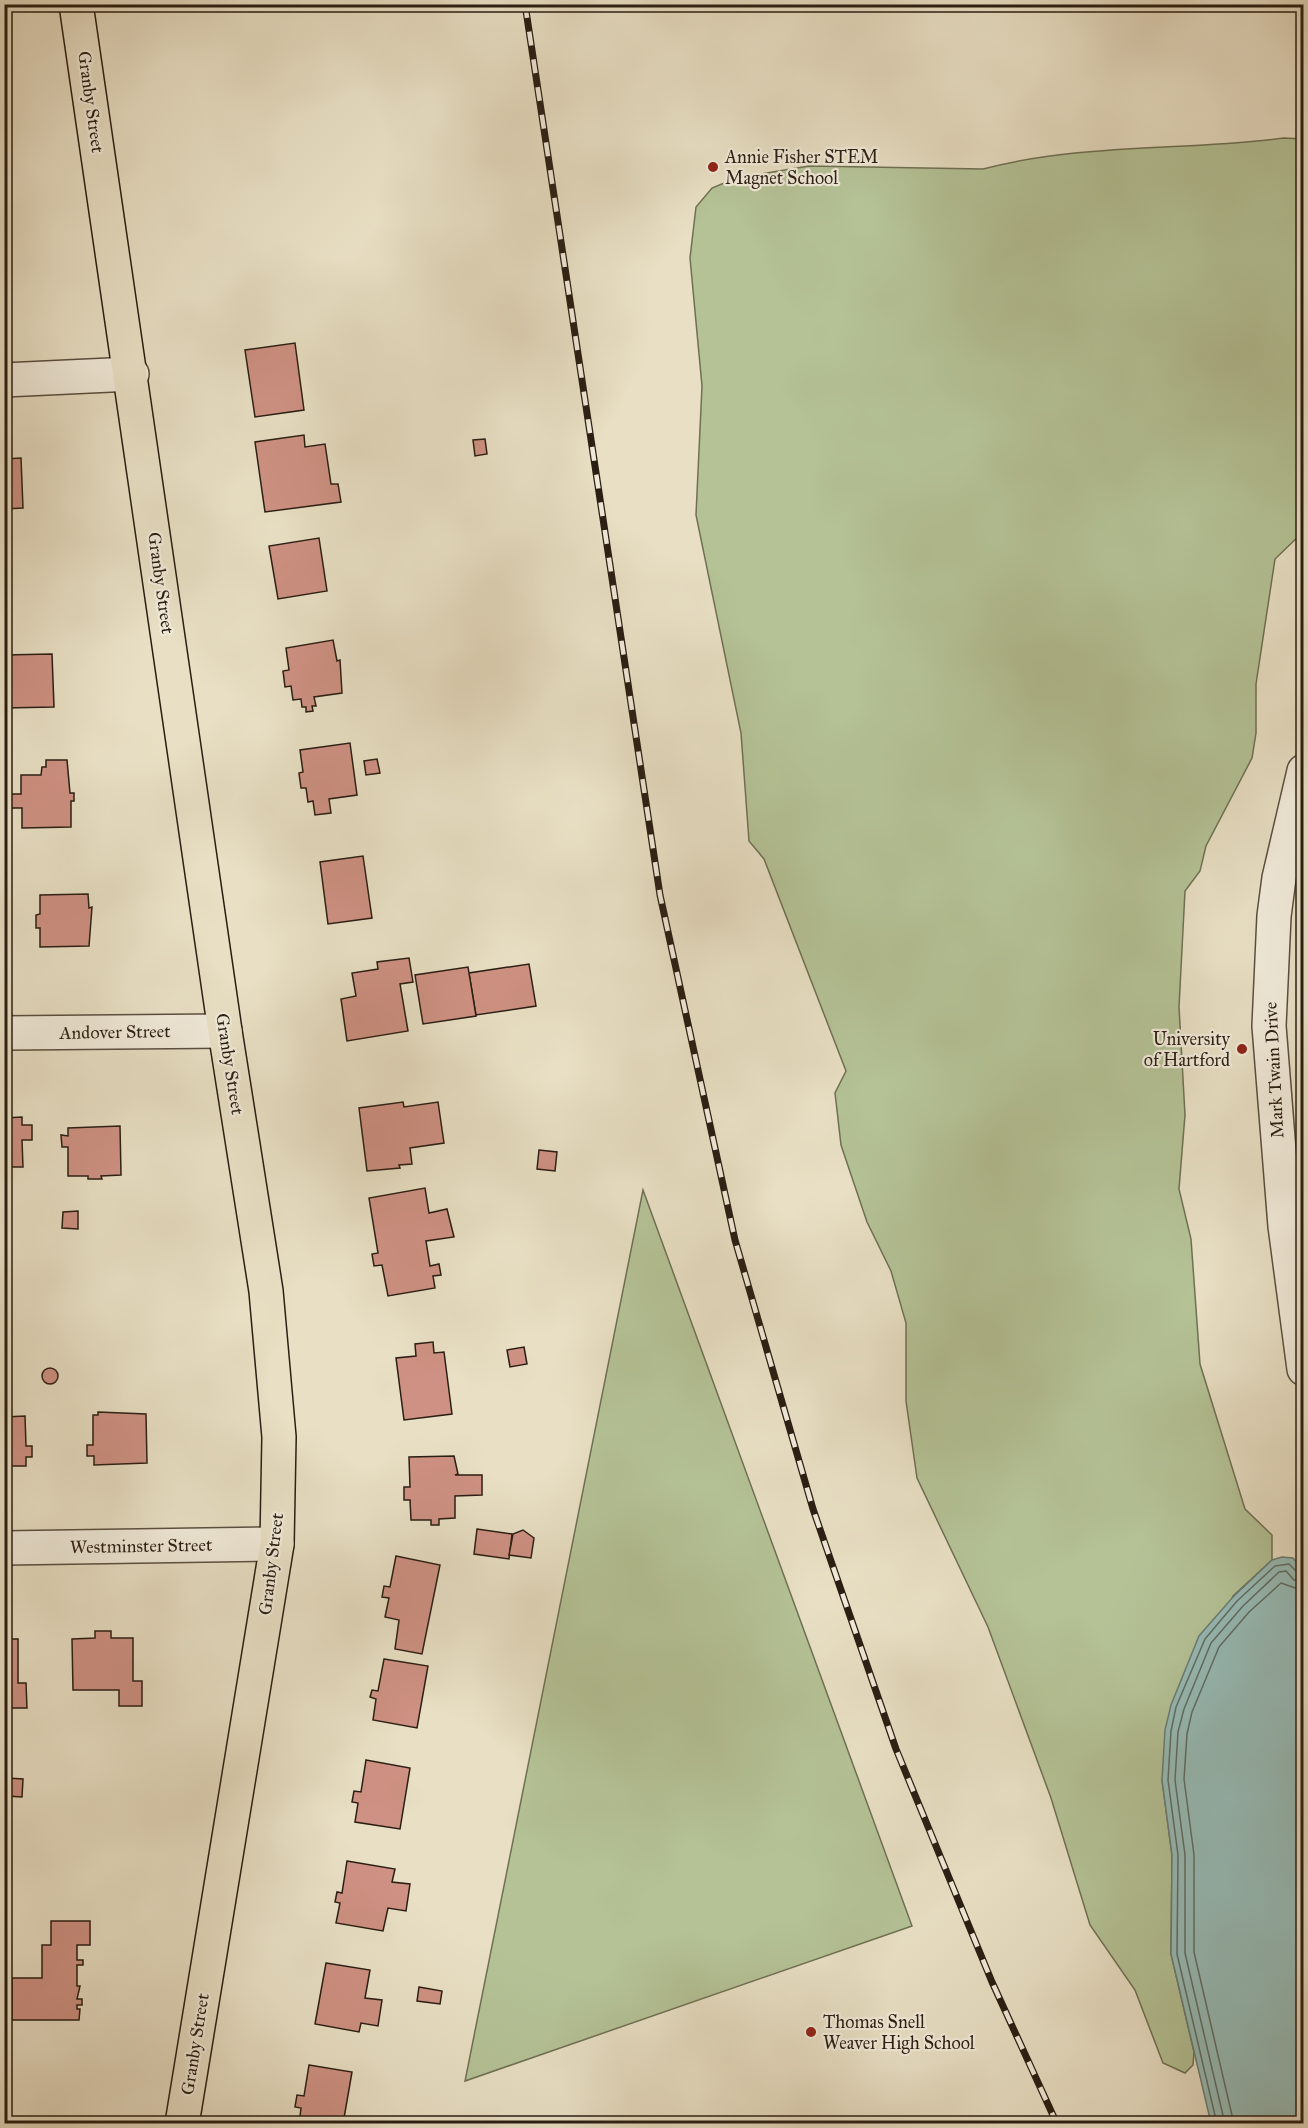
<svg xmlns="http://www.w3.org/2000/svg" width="1308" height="2128" font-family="'IM FELL Great Primer',serif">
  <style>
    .green { fill: #b4c296; stroke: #6f7054; stroke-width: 1.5 }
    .water { fill: #97bcb7; stroke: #6b7d75; stroke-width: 1.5 }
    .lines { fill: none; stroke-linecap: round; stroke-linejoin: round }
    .shore { stroke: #606d65; stroke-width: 1.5 }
    .building { fill: #ce9183; stroke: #2a1e13; stroke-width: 1.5 }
    .minor-casing { stroke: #5a4e3f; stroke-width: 36 }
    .major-casing { stroke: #2a1e13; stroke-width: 36 }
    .minor { stroke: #f0ead9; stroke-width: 33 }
    .major { stroke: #e8dfc4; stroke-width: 33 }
    .rail-casing { stroke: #2a1e13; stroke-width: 7 }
    .rail { stroke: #f0ead9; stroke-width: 4.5; stroke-dasharray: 14; stroke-linecap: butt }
    .poi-dot { fill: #8f2418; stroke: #f0ead9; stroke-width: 2 }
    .labels { text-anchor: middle; stroke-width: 4.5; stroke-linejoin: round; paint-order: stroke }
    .street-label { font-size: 18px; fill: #2a1e13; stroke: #f0ead9 }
    .poi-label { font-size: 18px; fill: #2a1e13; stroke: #f0ead9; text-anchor: start }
  </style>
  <rect width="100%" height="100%" fill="#e8dfc4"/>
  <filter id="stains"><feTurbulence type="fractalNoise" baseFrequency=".00333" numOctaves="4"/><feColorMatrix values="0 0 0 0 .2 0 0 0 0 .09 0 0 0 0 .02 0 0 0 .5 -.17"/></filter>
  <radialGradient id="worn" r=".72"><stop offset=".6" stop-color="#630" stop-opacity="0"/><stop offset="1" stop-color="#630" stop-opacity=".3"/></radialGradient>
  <g class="green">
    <path d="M1284,138l19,1v393l-28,27 -19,125v49l-4,25 -46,88 -6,25 -15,20 -6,116 6,108 -6,74 12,50 9,125 45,145 27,26v25l-39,36 -71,184 10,75 -1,99 23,98 -1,13 -8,8 -22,-10 -28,-73 -45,-65 -39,-127 -63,-171 -71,-149 -11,-77v-78l-15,-52 -24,-49 -26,-77 -6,-52 11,-22 -82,-212 -15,-18 -8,-108 -45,-218 6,-129 -12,-128 6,-51 16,-19 24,-10 73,-12 174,3c98,-26 202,-18 301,-31z"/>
    <polygon points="643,1190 912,1926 465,2081"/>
  </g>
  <polygon class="water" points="1282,1557 1293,1558 1304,1571 1303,2123 1211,2123 1171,1954 1172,1855 1162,1780 1165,1730 1171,1705 1199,1636 1233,1597 1272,1560"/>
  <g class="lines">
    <g class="shore">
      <polyline points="1217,2124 1177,1954 1178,1855 1168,1780 1171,1731 1176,1707 1205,1639 1237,1601 1275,1566 1289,1564 1298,1573 1304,1574"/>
      <polyline points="1225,2124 1185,1953 1185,1855 1175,1780 1178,1732 1184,1709 1211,1643 1243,1606 1279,1572 1286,1571 1294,1580 1304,1582"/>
      <polyline points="1234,2124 1194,1952 1194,1855 1184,1779 1187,1734 1192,1712 1219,1647 1249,1612 1281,1583 1304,1591"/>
    </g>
  </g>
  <g class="building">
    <polygon points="4,282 9,282 10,310 4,311"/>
    <polygon points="295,343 304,410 255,417 245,350"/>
    <polygon points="304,435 305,447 325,444 331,484 338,484 341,502 265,512 255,442"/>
    <polygon points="485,439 487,454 475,456 473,440"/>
    <polygon points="21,458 23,508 4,509 4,459"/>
    <polygon points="319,538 327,591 278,599 269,546"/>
    <polygon points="333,640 337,661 340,660 342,693 314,697 316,706 312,706 313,711 306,712 306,707 302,707 301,699 293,700 291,686 285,687 283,671 289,670 286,648"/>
    <polygon points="52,654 54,707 4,708 4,655"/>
    <polygon points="350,743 357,795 329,799 331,813 315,815 313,801 308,802 306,788 301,788 299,773 303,772 300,750"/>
    <polygon points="377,759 380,773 366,775 364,761"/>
    <polygon points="46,760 67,760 70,793 74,793 74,801 71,801 71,827 22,828 22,808 9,808 9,794 21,794 21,775 41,775 42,767 46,767"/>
    <polygon points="363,856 372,918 328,924 320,862"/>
    <polygon points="88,894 89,908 92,907 89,946 40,947 40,928 36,928 36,915 40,914 40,895"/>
    <polygon points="409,958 413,982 400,984 408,1031 347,1041 341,999 356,996 352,973 378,969 377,962"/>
    <polygon points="529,964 536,1006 476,1015 469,973"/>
    <polygon points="468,967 476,1016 423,1024 415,975"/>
    <polygon points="403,1102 404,1107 438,1102 444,1143 410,1148 412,1164 399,1165 400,1168 367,1171 359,1108"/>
    <polygon points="22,1117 22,1125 32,1125 32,1140 22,1140 23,1167 4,1167 4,1118"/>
    <polygon points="120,1126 121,1175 101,1176 102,1179 88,1179 88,1176 68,1176 68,1147 62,1147 61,1135 68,1136 68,1128"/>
    <polygon points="539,1150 557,1152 555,1171 537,1169"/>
    <polygon points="425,1188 429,1213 447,1209 454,1237 426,1241 430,1266 439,1264 441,1275 433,1276 435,1288 388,1296 382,1265 374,1266 372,1254 378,1253 369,1198"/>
    <polygon points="78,1211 78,1229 62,1228 63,1212"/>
    <polygon points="433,1342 434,1353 444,1352 452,1414 404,1420 396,1358 416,1356 415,1344"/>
    <polygon points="524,1347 527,1364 510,1367 507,1350"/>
    <circle cx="50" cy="1376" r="8"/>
    <polygon points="98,1412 146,1414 147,1463 94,1465 94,1456 87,1456 87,1445 93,1445 93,1415 98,1415"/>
    <polygon points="25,1416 26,1446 32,1446 32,1457 26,1457 26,1466 9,1466 9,1471 4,1471 4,1417"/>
    <polygon points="454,1456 458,1474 455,1475 482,1475 482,1495 455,1496 455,1518 439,1519 439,1525 431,1525 431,1520 411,1520 410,1500 404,1500 404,1487 410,1487 409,1457"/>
    <polygon points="477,1529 512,1534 509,1559 474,1554"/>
    <polygon points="523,1530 534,1538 531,1558 509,1555 513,1534"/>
    <polygon points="396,1556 440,1565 422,1654 395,1649 399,1620 385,1617 389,1598 382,1597 384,1586 390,1587"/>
    <polygon points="95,1631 111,1631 111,1638 133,1638 133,1681 142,1681 142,1706 119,1706 119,1690 73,1690 72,1639 95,1638"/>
    <polygon points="4,1639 18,1639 18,1683 26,1683 27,1708 5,1708"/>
    <polygon points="384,1659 428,1666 417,1728 373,1720 376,1699 370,1697 372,1690 378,1691"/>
    <polygon points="366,1760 410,1768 400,1829 355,1822 358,1803 352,1802 354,1791 361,1792"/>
    <polygon points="7,1778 23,1779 22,1797 6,1796"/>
    <polygon points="347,1861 395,1869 392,1882 410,1884 406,1911 388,1908 383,1931 336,1923 340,1903 335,1902 337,1892 342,1893"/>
    <polygon points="51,1921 90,1921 90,1945 77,1945 77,1960 83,1960 83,1965 77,1965 77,1986 80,1986 77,1999 82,1999 82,2005 77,2005 77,2009 80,2009 79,2020 12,2020 12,1978 42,1978 42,1945 51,1945"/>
    <polygon points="326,1963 370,1970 365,1998 382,2000 378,2026 361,2023 359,2032 315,2024"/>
    <polygon points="419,1987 442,1991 440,2004 417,2001"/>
    <polygon points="309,2065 352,2072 343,2124 299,2124 301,2108 295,2107 297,2095 304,2096"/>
  </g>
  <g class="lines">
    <defs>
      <g id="minor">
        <polyline points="4,380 132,374"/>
        <polyline points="1304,771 1279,878 1274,916 1269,1026 1285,1226 1304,1369"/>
        <polyline points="4,1033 225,1031"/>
        <polyline points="4,1548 277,1544"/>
      </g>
      <polyline id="major" points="76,4 225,1031 266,1291 279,1437 277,1544 182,2124"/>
    </defs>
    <use href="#minor" class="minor-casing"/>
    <use href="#major" class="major-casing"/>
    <use href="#minor" class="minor"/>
    <use href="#major" class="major"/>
    <defs>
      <polyline id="rail" points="525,4 660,895 735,1240 813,1509 896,1749 992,1982 1057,2124"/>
    </defs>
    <use href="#rail" class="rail-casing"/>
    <use href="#rail" class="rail"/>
  </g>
  <g class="poi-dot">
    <circle cx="713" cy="167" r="6"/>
    <circle cx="1242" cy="1049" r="6"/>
    <circle cx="811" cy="2032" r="6"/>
  </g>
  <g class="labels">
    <g class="street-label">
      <text transform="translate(91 102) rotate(82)" y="6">Granby Street</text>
      <text transform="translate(161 583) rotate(82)" y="6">Granby Street</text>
      <text transform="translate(115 1032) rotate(-1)" y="6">Andover Street</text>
      <text transform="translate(230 1064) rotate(81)" y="6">Granby Street</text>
      <text transform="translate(1274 1070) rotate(-93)" y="6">Mark Twain Drive</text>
      <text transform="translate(141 1546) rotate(-1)" y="6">Westminster Street</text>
      <text transform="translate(271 1564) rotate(-83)" y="6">Granby Street</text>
      <text transform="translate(195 2044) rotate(-81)" y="6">Granby Street</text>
    </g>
    <g class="poi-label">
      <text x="725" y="163">Annie Fisher STEM<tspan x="725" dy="21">Magnet School</tspan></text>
      <text x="1230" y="1045" text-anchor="end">University<tspan x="1230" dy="21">of Hartford</tspan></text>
      <text x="823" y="2028">Thomas Snell<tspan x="823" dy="21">Weaver High School</tspan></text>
    </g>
  </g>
  <rect width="1308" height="2128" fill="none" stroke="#e8dfc4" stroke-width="24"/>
  <rect x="6" y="6" width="1296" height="2116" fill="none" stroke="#2a1e13" stroke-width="3"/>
  <rect x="12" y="12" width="1284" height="2104" fill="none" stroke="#2a1e13" stroke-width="1.5"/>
  <rect width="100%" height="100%" filter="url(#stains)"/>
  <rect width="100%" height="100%" fill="url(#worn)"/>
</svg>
